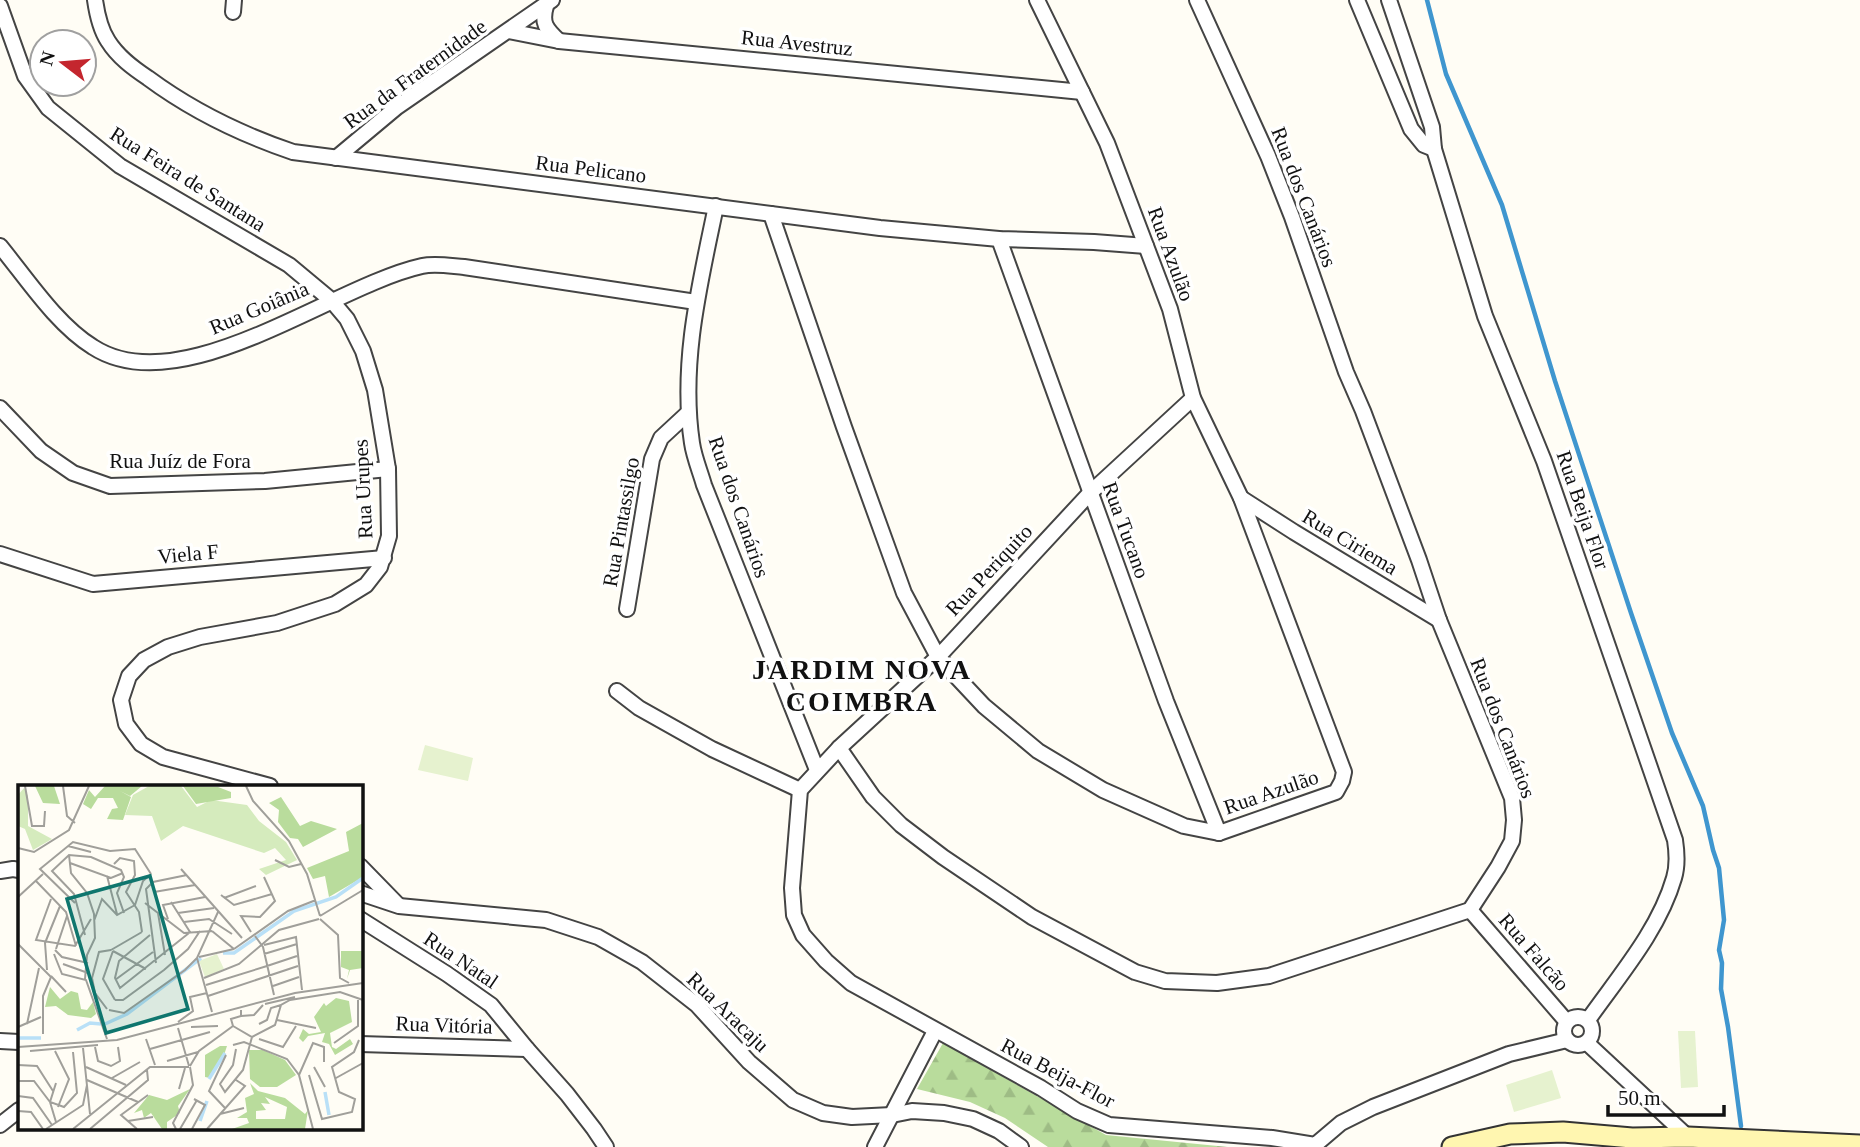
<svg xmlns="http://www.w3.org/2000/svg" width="1860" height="1147" font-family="Georgia,serif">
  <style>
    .forest { fill: url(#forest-firs) }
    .pitch { fill: #e6f2cf }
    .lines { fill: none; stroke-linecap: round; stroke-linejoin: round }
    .stream { stroke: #3f96cf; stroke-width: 4.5 }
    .street-casing { stroke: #444; stroke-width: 18 }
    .secondary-casing { stroke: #333; stroke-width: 23 }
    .street { stroke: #fff; stroke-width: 14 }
    .secondary { stroke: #fff6b0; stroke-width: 19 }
    .labels { text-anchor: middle; stroke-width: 7; stroke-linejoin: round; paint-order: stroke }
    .street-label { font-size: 21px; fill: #111; stroke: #fff }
    .district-label { font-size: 28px; font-weight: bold; letter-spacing: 2px; fill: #111; stroke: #fff }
    .inset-river { fill: none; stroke: #b9e0f7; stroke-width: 3.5 }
    .inset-road { fill: none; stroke: #a09f9a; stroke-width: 2 }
    .view { fill: #0f766e; fill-opacity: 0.15; stroke: #0f766e; stroke-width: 3.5 }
    .inset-edge { fill: none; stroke: #111; stroke-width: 3.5 }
  </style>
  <defs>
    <pattern id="forest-firs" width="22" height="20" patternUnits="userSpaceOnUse" patternTransform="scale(1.75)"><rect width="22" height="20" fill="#b9dc9c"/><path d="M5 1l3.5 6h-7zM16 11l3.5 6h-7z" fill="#9ebc85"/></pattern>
  </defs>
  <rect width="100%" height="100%" fill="#fffdf5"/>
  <polygon class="forest" points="943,1043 1106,1135 1228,1147 1048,1147 1005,1118 970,1102 917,1089"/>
  <g class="pitch">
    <polygon points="425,745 473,758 468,781 418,770"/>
    <polygon points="1678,1031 1695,1031 1698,1087 1681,1088"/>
    <polygon points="1552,1070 1561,1098 1514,1112 1506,1085"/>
  </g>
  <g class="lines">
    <polyline class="stream" points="1427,0 1446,74 1502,205 1555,381 1631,613 1672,733 1703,806 1713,850 1719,868 1724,920 1719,950 1722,963 1721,989 1728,1027 1741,1126"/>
    <defs>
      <g id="street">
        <path d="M95,0c2,14 5,29 13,41 10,16 25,27 40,37 46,34 92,56 145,74l587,76 119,11 95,3 52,4"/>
        <polyline points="1357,0 1411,129 1424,145 1434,149"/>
        <path d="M1389,0l43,127 2,22 51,167 59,145 131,379c2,13 3,25 -1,38 -15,52 -55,98 -86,142"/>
        <polyline points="0,6 25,76 48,108 120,166 289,265 331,300 347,319 363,351 375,390 388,469 389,536 380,567 366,585 335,604 277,623 200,637 168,647 144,660 129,676 121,700 126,724 141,744 163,757 270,786"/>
        <path d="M546,6c-5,17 0,23 13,35"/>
        <polyline points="233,12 234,0"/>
        <polyline points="509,31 559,41 1082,92"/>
        <polyline points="336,158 397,107 552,0"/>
        <path d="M716,206c-16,77 -36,157 -24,237 2,14 8,28 12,42l113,285"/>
        <polyline points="771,214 844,427 904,593 938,657 984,706 1038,751 1103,790 1184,826 1219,833 1336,792 1342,781 1344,772 1241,498 1193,398 1170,309 1107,143 1037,0"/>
        <polyline points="999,239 1166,701 1219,833"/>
        <path d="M0,246c27,33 57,79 93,101 88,57 239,-61 329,-81 13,-3 29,0 42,1l232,35"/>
        <polyline points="1193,398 1090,493 938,657 839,748 800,790 792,888 794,915 803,935 826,961 851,983 1041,1088 1077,1111 1109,1125 1272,1138 1315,1145 1341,1123 1373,1107 1509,1054 1567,1040"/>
        <polyline points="0,408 41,451 73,473 110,486 265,481 388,469"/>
        <polyline points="1241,498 1294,532 1439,620"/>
        <polyline points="0,554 93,584 384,558"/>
        <polyline points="627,609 652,459 661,438 688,413"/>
        <polyline points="617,691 639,708 712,749 800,790"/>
        <polyline points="839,748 873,797 901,825 943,857 1032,917 1135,972 1165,981 1217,983 1269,976 1470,910 1498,867 1512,841 1514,820 1512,798 1439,620 1419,560 1363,411 1346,372 1292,217 1268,156 1197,0"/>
        <polyline points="360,866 398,905"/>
        <polyline points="0,871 13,869 19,870"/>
        <polyline points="360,893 399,906 546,920 598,937 642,962 697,1005 749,1062 793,1100 823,1113 852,1117 892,1115 912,1111 944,1113 973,1119 999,1131 1021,1147"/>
        <polyline points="1470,910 1567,1022"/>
        <polyline points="360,919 447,974 491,1005 527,1049 567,1094 594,1129 606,1147"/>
        <circle cx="1578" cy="1031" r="14"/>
        <polyline points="0,1041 19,1042"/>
        <polyline points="1587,1043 1688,1137"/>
        <polyline points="360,1044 527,1049"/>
        <polyline points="0,1125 19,1110"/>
        <polyline points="875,1147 935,1031"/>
      </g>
      <polyline id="secondary" points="1452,1147 1510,1134 1563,1132 1632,1138 1688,1137 1860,1145"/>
    </defs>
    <use href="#street" class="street-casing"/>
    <use href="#secondary" class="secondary-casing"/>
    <use href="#street" class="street"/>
    <use href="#secondary" class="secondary"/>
  </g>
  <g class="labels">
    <g class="street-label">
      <text transform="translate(797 43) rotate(6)" y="7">Rua Avestruz</text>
      <text transform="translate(415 74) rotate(-36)" y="7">Rua da Fraternidade</text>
      <text transform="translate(591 169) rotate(7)" y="7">Rua Pelicano</text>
      <text transform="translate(188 179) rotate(32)" y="7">Rua Feira de Santana</text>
      <text transform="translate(1304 197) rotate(69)" y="7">Rua dos Canários</text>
      <text transform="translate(1171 254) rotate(70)" y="7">Rua Azulão</text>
      <text transform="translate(259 308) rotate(-23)" y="7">Rua Goiânia</text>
      <text x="180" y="468">Rua Juíz de Fora</text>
      <text transform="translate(363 489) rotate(-93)" y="7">Rua Urupes</text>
      <text transform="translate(739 507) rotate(71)" y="7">Rua dos Canários</text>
      <text transform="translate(1583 510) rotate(71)" y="7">Rua Beija Flor</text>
      <text transform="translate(621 522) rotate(-80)" y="7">Rua Pintassilgo</text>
      <text transform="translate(1126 530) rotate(70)" y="7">Rua Tucano</text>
      <text transform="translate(1350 542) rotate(31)" y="7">Rua Ciriema</text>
      <text transform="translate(188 554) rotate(-5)" y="7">Viela F</text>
      <text transform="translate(989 570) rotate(-47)" y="7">Rua Periquito</text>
      <text transform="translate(1503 728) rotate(69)" y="7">Rua dos Canários</text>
      <text transform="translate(1271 792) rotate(-19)" y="7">Rua Azulão</text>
      <text transform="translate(1534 952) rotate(49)" y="7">Rua Falcão</text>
      <text transform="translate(461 960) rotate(34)" y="7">Rua Natal</text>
      <text transform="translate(728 1012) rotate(44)" y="7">Rua Aracaju</text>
      <text transform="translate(444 1025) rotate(2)" y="7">Rua Vitória</text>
      <text transform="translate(1058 1073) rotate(28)" y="7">Rua Beija-Flor</text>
    </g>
    <g class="district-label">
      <text x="862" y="679">JARDIM NOVA<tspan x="862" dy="32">COIMBRA</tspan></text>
    </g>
  </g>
  <g transform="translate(18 785)">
    <rect width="345" height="345" fill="#fffdf5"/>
    <path d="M131,1h32l16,21 14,-7 36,5 12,16 27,21 11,18 -31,15 -7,-6 27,-9 -11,-12 -11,5 -81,-27 -22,15 -9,-25 -27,-1 8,-20zM6,3l4,8v30l24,13 -19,11 -8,-21 -7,-3v-31z" fill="#d5ebbd"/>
    <path d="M17,1h19l6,18 -17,-1zM87,1h37l-12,10 -10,-5 11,6 -8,23 -16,-1 5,-10 6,-1 -5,-10h-15l-7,11 -8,-5 6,-14 6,7zM165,1l35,1 13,5v6l-35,6zM263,12l19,29 11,-5 26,8 -34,18 -5,-8 -8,-1 -12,-16 1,-12 -10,-7zM345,38v54l-34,20 -4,-21 -12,3 -6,-11 42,-17 -3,-19zM323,166h22v17l-13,2 -3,9 2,-9 -8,-3zM32,202l10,12 11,-8 7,2 3,16 6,1 6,-8 3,12 -5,4 -23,-3 -12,-9 -11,1zM318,213l13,3 3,21 -22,11 2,14 4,2 14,-10 3,5 -18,11 -6,-11 -7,-2 3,-9 -17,3 -5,6 -4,-4 4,-9 6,5 12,-2 -7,-15 10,-14 2,3zM202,261h7l-4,12 -13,20 -5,-1v-22zM231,265h14l22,10 11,15 -19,12h-17l-10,-8zM232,298l8,8 27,7 20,16 3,-4 -3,19h-73l17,-6 -2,-5h-10l10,-6 -2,-14 9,-4zM247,312l22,10 -2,12h-29v-8l10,-1 -5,-7 9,1zM172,304l-12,17 2,7 -13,9v7h-5l-11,-16 -7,5 -2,-8 -8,3 15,-18 18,5z" fill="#b9dc9c" fill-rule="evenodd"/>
    <path d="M199,169l7,15 -19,8 -6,-16z" fill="#e6f2cf"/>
    <path class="inset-river" d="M205,168h11l60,-42 42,-14 27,-19M87,239l22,-10 74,-56M59,245l13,-7 11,1M0,253h23M191,294l16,-26M307,307l4,23M182,336l7,-20"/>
    <path class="inset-road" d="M7,1l7,40h12l1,-15M45,1l4,30 8,7M228,1l7,15 36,40 18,33 13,42M50,61l23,6M0,63l16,4 35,-22 20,-44M51,70l2,18 16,20 7,21 1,24 -8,17 -2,24M257,75l14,7 12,-3M52,78l41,15 12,-5M96,79l6,-6 14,3 1,14 -9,17 13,20 3,20M163,84l61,69M89,91l10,38M18,96l30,31 10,34M136,107l41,-7M203,110l13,10 38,-11M0,112l25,-23M206,113l32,-12M33,114l-15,41 39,6 16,-27M153,117l19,30M57,118l-35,-34 33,-27 37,9 25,-2 16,25M127,118l39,30 28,-2M117,120l8,-24 8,-7M140,128l7,42M160,128l36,-5M302,131l43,-26M150,134l-5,-14 42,-8M302,134l18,16 2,43 9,5M76,136l8,-22 15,16 18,-10M166,137l25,-3 23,15M194,146l22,18M233,147l-10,-16 19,1 15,-16 -11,-24M67,150l-11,-41 -22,-23 17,-16 22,2 30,13 3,7 -7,16 7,20M132,150l-31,26 -4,17 5,10 69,-55M237,151l8,11 11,48M0,159l33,33 -8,19v38M246,160l32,-8 6,53M38,164l11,-33M216,164l54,-38 28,-11M37,165l7,7 26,6M93,165l31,-18M95,166l-10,28 12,21M95,166l33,18M36,169l8,20 24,6 21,59M246,169l33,-10M181,172l35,-8M179,173l15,54M138,178l-10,-74 7,-7 34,-7M45,179l25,9M249,181l30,-10M29,185l-2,-27 15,-37M33,191l15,16M186,193l35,-14 40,-34 40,-11M97,195l38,-28M188,200l61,-19M255,201l26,-9M190,211l90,-30M97,215h8l41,-30 24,-21 12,-18M247,219l30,-7M89,224l-12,-16 -3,-15 7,-26 12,-2M91,225l15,3 61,-43 12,-12 21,-46M223,231l13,-1 9,-10M259,235l39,8M160,237l15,-11 -3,-14 17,-4M9,239l12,-56M241,239l8,-4 4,-12 10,-3M215,241l19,11 23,-12 6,-20 9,-5 50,-8 23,8M215,241l-2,-7 10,-3v-6M0,242l23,-10M173,242l27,-1M160,243l11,38M128,254l9,26M241,254l24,8 13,-21M316,258l24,-17v-26M215,260l11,-3 43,17 12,16 14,54M0,262l99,-7 178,-47 68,-10M77,262l3,14 13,5 9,-5 -2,-14M65,263l7,66M132,264l60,-17M218,264l-3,16 -13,19 5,8 18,-22 9,-33M12,266l68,-6M37,266l14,28 -11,28M149,276l31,-9M0,280l19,1 16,25M172,281l9,-15 34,-25M68,282l40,18M296,282l11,20M281,290l14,-32 11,4v15M291,290l13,44 30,-7 3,-13 -16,-7 -7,-25 22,-15 5,-12M94,293l28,-16M318,293l27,-15M69,295l51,22M0,296h16l16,21 14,5 13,-14 -4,-41M161,304l6,-21M0,311l15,2 19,27M207,323l-16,-17 17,-36M0,326l13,1 12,17M202,329l24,-6M110,336l25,-4M38,337l-6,-20 6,-19M28,344l37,-24 4,-20M55,344l77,-62h39M72,344l58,-49 -1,-10M119,344l-16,-14 27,-20M158,344l-3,-6 20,-38 -3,-18M162,344l17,-29M174,344l13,-24 -11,-6M189,344l38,-43 -9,-6"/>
    <path class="view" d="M132,91l38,133 -82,24 -39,-134z"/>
    <rect width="345" height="345" class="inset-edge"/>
  </g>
  <g transform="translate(63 63) rotate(286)"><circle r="33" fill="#ffffff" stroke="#a0a0a0" stroke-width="2"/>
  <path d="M0-5L12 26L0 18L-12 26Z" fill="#c4262e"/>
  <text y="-10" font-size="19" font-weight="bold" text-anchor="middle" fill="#111111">N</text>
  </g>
  <path d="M1608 1105v10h116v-10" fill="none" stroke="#111111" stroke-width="3.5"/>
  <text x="1618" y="1105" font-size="21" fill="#111111" stroke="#ffffff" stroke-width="5" paint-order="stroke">50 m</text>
</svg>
